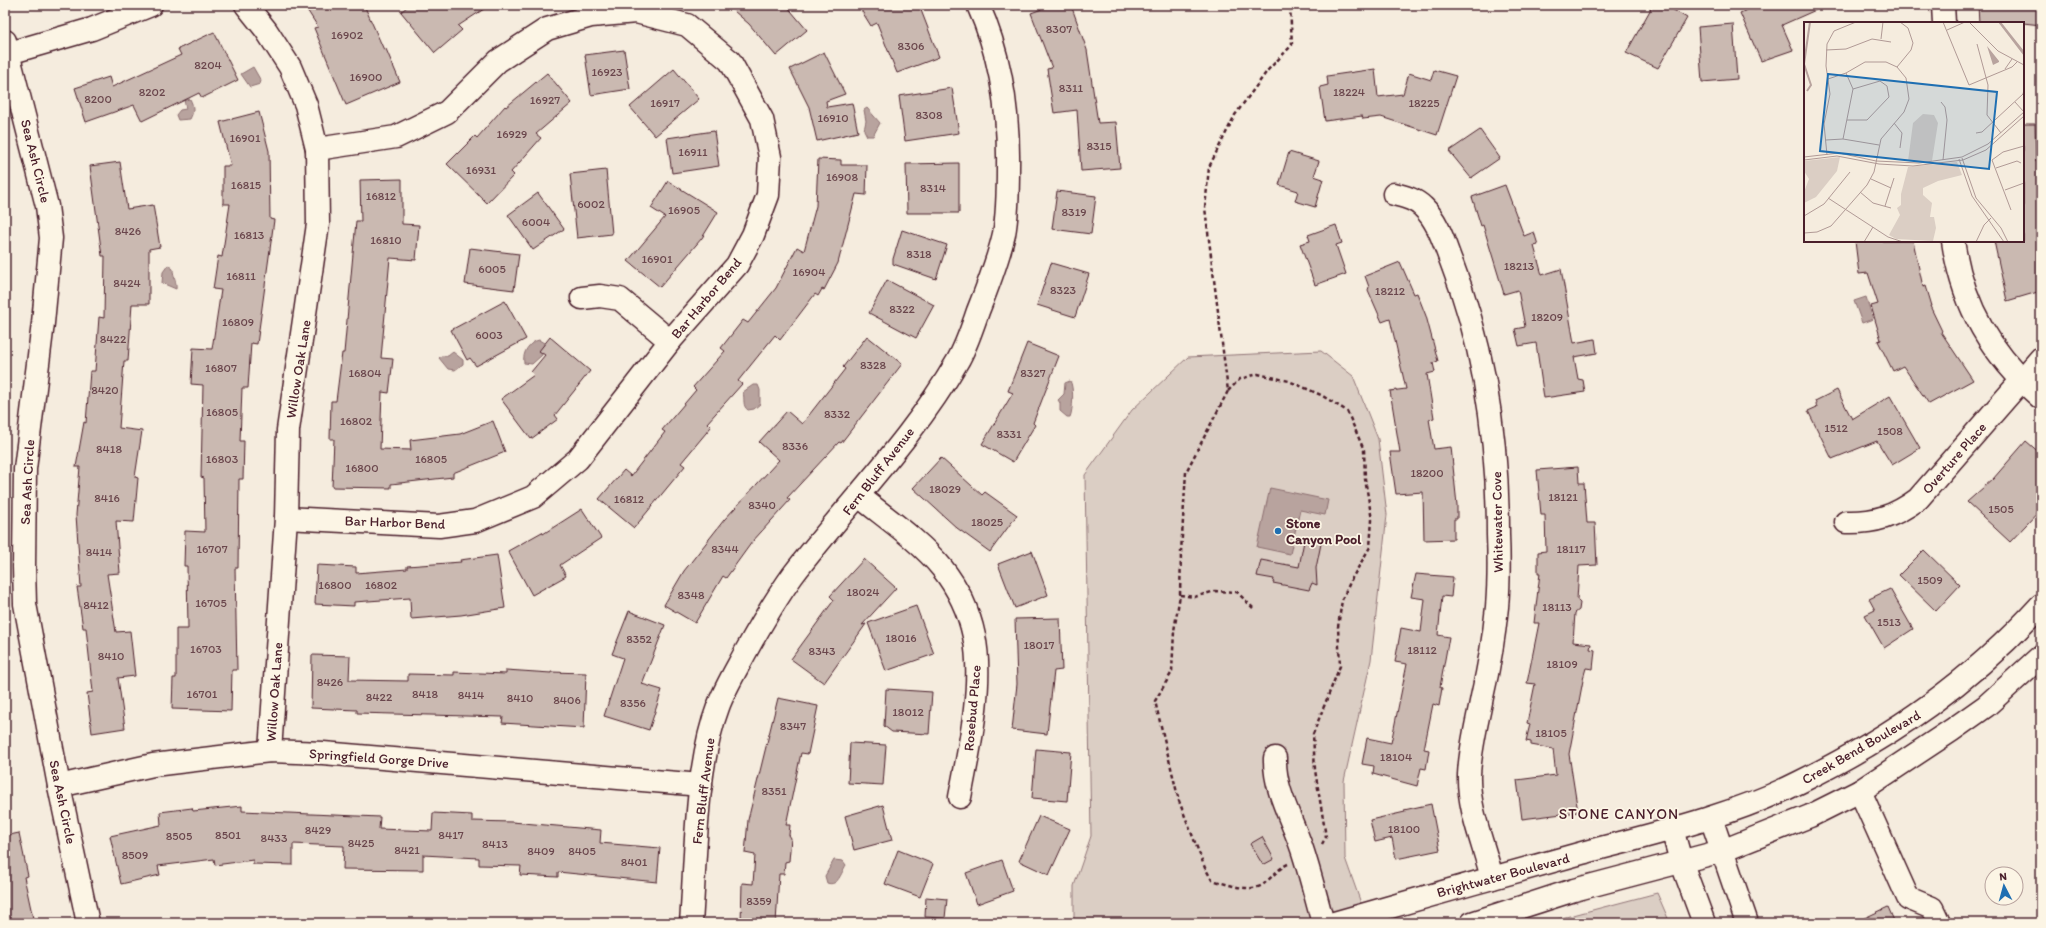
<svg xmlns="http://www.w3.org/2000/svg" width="2046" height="928" font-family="Itim,sans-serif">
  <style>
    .green { fill: #dbcec4; stroke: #927678 }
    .water { fill: #b8a39e; stroke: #8c6e70 }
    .building { fill: #cab9b1; stroke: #4a1f2b }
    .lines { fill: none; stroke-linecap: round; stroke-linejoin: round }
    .minor-casing { stroke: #4a1f2b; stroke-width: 25 }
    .path { stroke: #4a1f2b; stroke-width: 2.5; stroke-dasharray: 4 3; stroke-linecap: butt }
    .minor { stroke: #fcf5e5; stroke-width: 22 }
    .poi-dot { fill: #1f6fb2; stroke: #fcf5e5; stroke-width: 1.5 }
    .labels { text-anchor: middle; stroke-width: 3.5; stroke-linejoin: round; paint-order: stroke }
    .number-label { font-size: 12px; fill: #6a464c }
    .street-label { font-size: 14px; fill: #4a1f2b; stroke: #fcf5e5 }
    .poi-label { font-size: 14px; font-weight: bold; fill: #4a1f2b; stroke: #fcf5e5; text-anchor: start }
    .neighbourhood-label { font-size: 15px; letter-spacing: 1px; fill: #4a1f2b; stroke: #fcf5e5 }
    .inset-river { fill: none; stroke: #b8a39e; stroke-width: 2 }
    .inset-road { fill: none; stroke: #b19a96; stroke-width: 1 }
    .view { fill: #1f6fb2; fill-opacity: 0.15; stroke: #1f6fb2; stroke-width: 2 }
    .inset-edge { fill: none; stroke: #4a1f2b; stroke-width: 2 }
  </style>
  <rect width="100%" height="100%" fill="#f5ecde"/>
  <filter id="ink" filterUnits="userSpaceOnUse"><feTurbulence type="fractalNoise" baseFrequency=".025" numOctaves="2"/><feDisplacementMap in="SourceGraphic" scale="8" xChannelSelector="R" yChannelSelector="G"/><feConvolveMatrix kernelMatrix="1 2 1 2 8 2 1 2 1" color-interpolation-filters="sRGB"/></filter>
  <g filter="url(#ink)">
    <g class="green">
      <polygon points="1321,351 1353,376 1378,439 1387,515 1371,660 1344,781 1345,858 1362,906 1294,923 1074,923 1074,886 1091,836 1085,475 1132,410 1188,357"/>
      <polygon points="1657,893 1670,923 1543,923"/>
    </g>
    <g class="water">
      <polygon points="253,67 261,81 260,84 250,87 241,74"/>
      <path d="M190,99c4,8 4,12 0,20l-12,1 -2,-5 4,-5 6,-1 -2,-9z"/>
      <polygon points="867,108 880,123 873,136 867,136 864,130 866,121 864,110"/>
      <path d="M168,265l5,4c0,7 4,13 3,20l-14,-6 1,-11z"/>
      <polygon points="1866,297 1873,319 1862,323 1854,301"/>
      <path d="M539,340l5,3 -2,12 -10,9 -8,-1c-2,-10 5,-21 15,-23z"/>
      <polygon points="453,352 463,360 463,364 455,370 448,369 439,358 441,356 448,356"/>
      <path d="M1070,381c4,5 3,30 0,36h-3l-7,-6v-8l-2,-3 6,-6 1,-11z"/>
      <path d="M753,385h5l2,5v14l-6,5 -6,1c-6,-4 -3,-11 -5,-18z"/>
      <polygon points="1270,488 1328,500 1325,515 1300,510 1290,554 1257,547"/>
      <path d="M834,860l9,1 3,4c-5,8 -8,22 -19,18l-2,-7z"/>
    </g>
    <g class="building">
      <polygon points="304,5 364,5 384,50 386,49 400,82 346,105 314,28 318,27"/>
      <polygon points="409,5 490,5 458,26 462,30 435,53 401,12"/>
      <polygon points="727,5 786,5 807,30 776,56 749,24"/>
      <polygon points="858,5 919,5 939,57 897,73 877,23 871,26"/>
      <polygon points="1053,5 1071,5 1087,50 1098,123 1116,122 1120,168 1081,171 1077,110 1054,113 1047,69 1052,68 1031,13"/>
      <polygon points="1653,5 1665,5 1687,18 1658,68 1626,53"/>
      <polygon points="1758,5 1827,5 1782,25 1793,50 1761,61 1740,13"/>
      <polygon points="1978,5 2039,5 2041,25 2023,23 1979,23"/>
      <polygon points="1733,24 1737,79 1702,82 1698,27"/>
      <polygon points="214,32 238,80 202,98 199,93 142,121 134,105 86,122 75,88 109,77 112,87 181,55 178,49"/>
      <polygon points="624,50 630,89 591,95 585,55"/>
      <polygon points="824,52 845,94 826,101 827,107 852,103 858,132 817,141 809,107 790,69"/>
      <polygon points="674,69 699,99 655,136 630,107"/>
      <polygon points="1375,69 1378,97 1403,94 1409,73 1431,80 1434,70 1456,76 1437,135 1381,117 1363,119 1362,116 1325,121 1320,87 1328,85 1327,76"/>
      <polygon points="547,73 572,103 536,134 541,138 511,172 514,175 487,203 447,164 475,136 477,138 505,106 506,107"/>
      <polygon points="952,88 959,133 905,141 899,96"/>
      <polygon points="259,112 269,151 270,219 274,220 257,344 251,343 248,388 242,388 240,441 244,441 243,479 239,479 238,568 235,568 237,670 232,670 231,711 172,709 173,678 176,678 176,629 188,629 187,566 184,566 185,531 205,532 204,478 201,477 203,385 191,384 193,348 212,349 221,290 213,289 218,256 222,257 230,204 223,204 223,166 231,166 220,122"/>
      <polygon points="2023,124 2035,124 2036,162 2041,161 2041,198 2038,198 2041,218 2041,291 2007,301 1994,241 2023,241"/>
      <polygon points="1480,130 1500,158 1471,178 1449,151"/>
      <polygon points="714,131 719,166 672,173 667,138"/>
      <polygon points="1289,152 1319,161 1314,176 1323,179 1315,207 1295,201 1298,191 1279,185"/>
      <polygon points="818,159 841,160 841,165 867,165 866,195 856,194 838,263 824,290 822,289 818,296 815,294 780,340 775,335 738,381 742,384 707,423 711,427 681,463 685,466 634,528 599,499 624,470 631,476 665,432 662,430 696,390 693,387 725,351 721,348 743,320 748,323 776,288 797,247 804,251 816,206"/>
      <polygon points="120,162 127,209 153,205 160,247 149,249 149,304 132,304 128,361 124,361 119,428 142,431 135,477 138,478 134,522 116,521 120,573 107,574 116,632 130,631 135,676 118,678 125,728 92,733 87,693 93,692 86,628 83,628 77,587 81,587 76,515 80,467 76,467 84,422 86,423 90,371 95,371 99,317 104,318 105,256 102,256 90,166"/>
      <polygon points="959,163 959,213 907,213 906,164"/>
      <polygon points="606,170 612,234 577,238 570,174"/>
      <polygon points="402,179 402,224 419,225 416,260 390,258 381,358 393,359 389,393 382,392 380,449 411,450 410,440 460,434 493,421 505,452 453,473 453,477 391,484 391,488 332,487 334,439 330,439 331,401 336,401 342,353 344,353 356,221 361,221 360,180"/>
      <polygon points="668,181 718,212 702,238 660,287 628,261 665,217 651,208"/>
      <polygon points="1505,185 1524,236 1534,232 1538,245 1534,246 1542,275 1561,269 1574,343 1595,339 1597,353 1574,357 1578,379 1583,380 1585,392 1544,398 1536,343 1519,346 1515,329 1525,327 1518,290 1504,294 1483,225 1481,226 1472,197"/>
      <polygon points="1057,191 1096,196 1091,234 1052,229"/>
      <polygon points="538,193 564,229 533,250 508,215"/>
      <polygon points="1336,225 1342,243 1336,245 1346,274 1315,285 1300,244 1310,241 1308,235"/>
      <polygon points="902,230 947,245 936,279 893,264 893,259"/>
      <polygon points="1855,241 1913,241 1923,287 1926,286 1932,306 1930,306 1942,331 1941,332 1973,380 1929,404 1903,366 1893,371 1878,341 1881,340 1871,306 1878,304 1868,273 1859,274"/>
      <polygon points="470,248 519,254 514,290 465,284"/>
      <polygon points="1400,262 1414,294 1417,293 1426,316 1438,361 1433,363 1435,372 1427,374 1434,418 1429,419 1434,449 1451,447 1457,505 1457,519 1454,519 1454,539 1424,540 1423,492 1396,494 1390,452 1400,452 1390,391 1406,389 1390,319 1382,322 1368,290 1369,287 1365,276"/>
      <polygon points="1051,263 1089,274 1075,317 1037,305"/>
      <polygon points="887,280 934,305 916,338 869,313"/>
      <polygon points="505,301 526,339 476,366 470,358 467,360 451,330"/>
      <polygon points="867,336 902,364 841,443 839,442 787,498 790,500 752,542 726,578 723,576 695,623 664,605 684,571 724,520 779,460 759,442 787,411 802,424 845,369 843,367"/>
      <polygon points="550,337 590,371 555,415 558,419 531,439 501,399 534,375 531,372 545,355 539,351"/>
      <polygon points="1027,343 1059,356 1033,423 1035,425 1013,462 982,444 1013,393 1008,391"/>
      <polygon points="1837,390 1852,419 1890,396 1920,448 1892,465 1877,441 1832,459 1808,411 1817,407 1815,401"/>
      <polygon points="2026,441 2041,454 2041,509 2010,542 1967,502 1993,479"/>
      <polygon points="941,458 982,495 985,492 1017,515 990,552 957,528 913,488"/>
      <polygon points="1578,467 1579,483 1584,483 1587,523 1595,523 1597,565 1579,566 1577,600 1580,603 1579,610 1575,613 1573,642 1591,644 1590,649 1595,650 1593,669 1586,668 1584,675 1569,754 1578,812 1522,819 1517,780 1556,775 1553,749 1531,745 1531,742 1526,741 1530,724 1527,723 1535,684 1527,683 1539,623 1534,623 1540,573 1538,573 1538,552 1546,551 1545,515 1541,515 1537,470"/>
      <polygon points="582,509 601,538 560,565 566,576 532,595 508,551 542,532 543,534"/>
      <polygon points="1305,536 1322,539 1316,568 1317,585 1312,583 1309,590 1273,583 1274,579 1257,576 1261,560 1299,567"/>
      <polygon points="1924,550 1960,585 1936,611 1899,575"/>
      <polygon points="1032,551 1048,595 1015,608 998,564"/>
      <polygon points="497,555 505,608 461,615 411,619 410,598 354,602 354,606 315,604 317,565 356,567 356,573 407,569 407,566 461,562 460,560"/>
      <polygon points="864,559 896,588 862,625 866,624 824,683 791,659 834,600 830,596"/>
      <polygon points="1416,574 1453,577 1451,597 1442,596 1438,635 1449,637 1440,687 1442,688 1439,706 1433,704 1424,749 1429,750 1426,769 1421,768 1417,786 1373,774 1374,766 1362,764 1367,738 1391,743 1407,664 1395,662 1401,628 1421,632 1425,599 1411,597"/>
      <polygon points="1890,589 1913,629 1884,648 1865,615 1875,610 1869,599"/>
      <polygon points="916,606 934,654 886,671 868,623"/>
      <polygon points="629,611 665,625 642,684 662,690 649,730 604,716 623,658 612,654"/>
      <polygon points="1060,618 1062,670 1054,671 1047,734 1012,730 1017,684 1015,619"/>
      <polygon points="312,655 350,656 349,680 408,681 408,674 454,675 454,672 506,674 506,670 551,673 551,672 586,673 584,728 502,723 503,717 357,713 357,710 311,708"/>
      <polygon points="886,689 932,692 929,734 892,732 884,726"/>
      <polygon points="778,698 818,706 808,754 801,753 786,825 790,825 789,835 791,838 789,861 785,862 784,874 779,874 776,923 741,923 742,883 753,884 755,855 745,853 748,820"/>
      <polygon points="850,743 886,745 883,785 848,783"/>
      <polygon points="1036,749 1071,752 1067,801 1032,798"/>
      <polygon points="1431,804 1440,850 1396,859 1392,838 1375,842 1370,820 1405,812 1404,810"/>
      <polygon points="883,805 892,840 854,850 845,816"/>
      <polygon points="242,806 242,811 380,817 379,829 432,831 433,813 472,815 472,821 512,822 601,830 600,843 660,848 657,882 558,872 558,877 520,875 521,866 479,865 479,858 423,855 423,870 343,869 344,846 293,844 293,865 253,864 253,860 215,865 214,859 158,866 160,875 121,884 110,836 161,825 160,812 192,808 193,811"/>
      <polygon points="1039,816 1070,829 1049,875 1019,861"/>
      <polygon points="19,833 28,876 24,877 34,923 5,923 5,836"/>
      <polygon points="1262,837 1274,859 1263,865 1250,844"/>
      <polygon points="898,850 933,864 920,897 885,884"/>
      <polygon points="1002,860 1013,891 977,904 966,873"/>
      <polygon points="926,897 947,899 945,918 925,917"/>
      <polygon points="1888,907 1895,923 1854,923"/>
    </g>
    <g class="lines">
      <defs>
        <g id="minor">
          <polyline points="246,5 266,30 290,67 306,105 317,149 318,224 288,430 286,518 270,751"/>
          <polyline points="1943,5 1944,23"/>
          <polyline points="5,41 47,206 51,238 43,323 25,469 24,567 25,604 59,786 88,923"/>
          <polyline points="9,53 92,29 151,5"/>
          <path d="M1394,194c11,3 21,5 29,13 15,14 21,36 28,54 34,87 47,181 47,274 1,24 1,48 -1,72 -3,30 -8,60 -15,90 -5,26 -12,52 -13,78 -1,34 15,70 23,103"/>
          <path d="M1953,241c10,66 38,113 88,157"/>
          <polyline points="582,298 600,296 620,299 670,341"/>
          <path d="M859,496c27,22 61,45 83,72 15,19 27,44 32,68 10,47 -5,114 -14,161"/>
          <polyline points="286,518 439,526 475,521 533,497 578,459 670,341 737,265 753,235 768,195 770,157 762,119 730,61 687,25 636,12 591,16 547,29 498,61 447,112 396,137 317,149"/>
          <path d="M1846,522c29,1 49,-6 72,-23l123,-141"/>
          <path d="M1275,758c-1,32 17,61 27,91 8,24 14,49 21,74"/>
          <polyline points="59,786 153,765 270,751 323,753 701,785"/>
          <polyline points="1860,791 1908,898 1932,908 1939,923"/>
          <polyline points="1711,818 1747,923"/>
          <polyline points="1672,829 1681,861 1704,923"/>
          <path d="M691,923c5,-66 4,-155 27,-216 7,-19 18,-37 27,-54 15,-27 30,-53 48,-78 54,-71 119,-135 164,-213 9,-15 15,-34 21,-51 10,-25 20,-51 26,-77 4,-22 4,-44 4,-66 1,-55 -7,-112 -30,-163"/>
          <path d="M1334,923c83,-24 165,-47 248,-70 72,-19 151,-37 218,-71 93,-46 171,-100 241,-177"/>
          <polyline points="1472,923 1574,890 1722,851 1810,816 1860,791 1952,730 1986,706 2041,656"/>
        </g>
      </defs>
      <use href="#minor" class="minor-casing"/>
      <g class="path">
        <polyline points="1228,391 1240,379 1258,374 1289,381 1321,395 1347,411 1364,450 1365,479 1372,520 1370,547 1351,580 1342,600 1338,627 1340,666 1313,734 1315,770 1326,837 1322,844"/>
        <polyline points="1180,595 1194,597 1215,591 1237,592 1253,608"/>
        <path d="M1288,864c-9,4 -15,12 -22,18 -12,13 -39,2 -54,-2l-7,-12 -26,-67 -24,-100 17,-29 2,-41 6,-36 1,-43 5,-80 42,-81 -23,-183 4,-41 26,-52 33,-45 24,-25 -2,-40"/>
      </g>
      <use href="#minor" class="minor"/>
    </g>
  </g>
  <circle class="poi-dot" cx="1278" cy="531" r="4"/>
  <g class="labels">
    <g class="number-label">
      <text x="1059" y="33">8307</text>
      <text x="347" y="39">16902</text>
      <text x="911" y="50">8306</text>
      <text x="208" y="69">8204</text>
      <text x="607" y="76">16923</text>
      <text x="366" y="81">16900</text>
      <text x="1071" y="92">8311</text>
      <text x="152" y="96">8202</text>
      <text x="1349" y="96">18224</text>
      <text x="98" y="103">8200</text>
      <text x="545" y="104">16927</text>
      <text x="665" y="107">16917</text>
      <text x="1424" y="107">18225</text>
      <text x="929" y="119">8308</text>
      <text x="833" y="122">16910</text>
      <text x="512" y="138">16929</text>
      <text x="245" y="142">16901</text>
      <text x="1099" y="150">8315</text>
      <text x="693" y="156">16911</text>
      <text x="481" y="174">16931</text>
      <text x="842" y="181">16908</text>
      <text x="246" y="189">16815</text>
      <text x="933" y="192">8314</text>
      <text x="381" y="200">16812</text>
      <text x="591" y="208">6002</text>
      <text x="684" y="214">16905</text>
      <text x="1074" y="216">8319</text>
      <text x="536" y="226">6004</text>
      <text x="128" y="235">8426</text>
      <text x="249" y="239">16813</text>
      <text x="386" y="244">16810</text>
      <text x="919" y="258">8318</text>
      <text x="657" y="263">16901</text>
      <text x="1519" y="270">18213</text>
      <text x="492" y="273">6005</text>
      <text x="809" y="276">16904</text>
      <text x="241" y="280">16811</text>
      <text x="127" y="287">8424</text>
      <text x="1063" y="294">8323</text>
      <text x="1390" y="295">18212</text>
      <text x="902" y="313">8322</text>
      <text x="1547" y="321">18209</text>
      <text x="238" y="326">16809</text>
      <text x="489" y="339">6003</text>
      <text x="113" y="343">8422</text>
      <text x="873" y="369">8328</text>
      <text x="221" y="372">16807</text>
      <text x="365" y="377">16804</text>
      <text x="1033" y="377">8327</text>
      <text x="105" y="394">8420</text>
      <text x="222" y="416">16805</text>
      <text x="837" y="418">8332</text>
      <text x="356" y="425">16802</text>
      <text x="1836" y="432">1512</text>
      <text x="1890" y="435">1508</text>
      <text x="1009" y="438">8331</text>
      <text x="795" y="450">8336</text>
      <text x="109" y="453">8418</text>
      <text x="222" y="463">16803</text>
      <text x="431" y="463">16805</text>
      <text x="362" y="472">16800</text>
      <text x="1427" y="477">18200</text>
      <text x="945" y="493">18029</text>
      <text x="1563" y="501">18121</text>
      <text x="107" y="502">8416</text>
      <text x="629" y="503">16812</text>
      <text x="762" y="509">8340</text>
      <text x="2001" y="513">1505</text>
      <text x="987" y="526">18025</text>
      <text x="212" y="553">16707</text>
      <text x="725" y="553">8344</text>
      <text x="1571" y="553">18117</text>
      <text x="99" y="556">8414</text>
      <text x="1930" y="584">1509</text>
      <text x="335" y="589">16800</text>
      <text x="381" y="589">16802</text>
      <text x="863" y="596">18024</text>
      <text x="691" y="599">8348</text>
      <text x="211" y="607">16705</text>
      <text x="96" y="609">8412</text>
      <text x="1557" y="611">18113</text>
      <text x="1889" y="626">1513</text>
      <text x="901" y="642">18016</text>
      <text x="639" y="643">8352</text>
      <text x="1039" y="649">18017</text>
      <text x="206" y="653">16703</text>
      <text x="1422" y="654">18112</text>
      <text x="822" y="655">8343</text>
      <text x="111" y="660">8410</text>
      <text x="1562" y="668">18109</text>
      <text x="330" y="686">8426</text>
      <text x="202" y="698">16701</text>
      <text x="425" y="698">8418</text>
      <text x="471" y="699">8414</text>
      <text x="379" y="701">8422</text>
      <text x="520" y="702">8410</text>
      <text x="567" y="704">8406</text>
      <text x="633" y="707">8356</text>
      <text x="908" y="716">18012</text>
      <text x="793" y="730">8347</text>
      <text x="1551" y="737">18105</text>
      <text x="1396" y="761">18104</text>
      <text x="774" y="795">8351</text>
      <text x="1404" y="833">18100</text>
      <text x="318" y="834">8429</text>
      <text x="228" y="839">8501</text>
      <text x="451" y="839">8417</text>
      <text x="179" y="840">8505</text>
      <text x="274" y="842">8433</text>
      <text x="361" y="847">8425</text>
      <text x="495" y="848">8413</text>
      <text x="407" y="854">8421</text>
      <text x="541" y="855">8409</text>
      <text x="582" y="855">8405</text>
      <text x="135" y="859">8509</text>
      <text x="634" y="866">8401</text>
      <text x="759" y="905">8359</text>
    </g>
    <g class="street-label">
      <text transform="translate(36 161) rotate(76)" y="5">Sea Ash Circle</text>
      <text transform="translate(706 298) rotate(-50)" y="5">Bar Harbor Bend</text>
      <text transform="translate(298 369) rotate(-81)" y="5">Willow Oak Lane</text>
      <text transform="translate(1954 458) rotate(-49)" y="5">Overture Place</text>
      <text transform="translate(878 471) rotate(-52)" y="5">Fern Bluff Avenue</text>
      <text transform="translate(27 482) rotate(-87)" y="5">Sea Ash Circle</text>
      <text transform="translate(395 522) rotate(2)" y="5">Bar Harbor Bend</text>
      <text transform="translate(1497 522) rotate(-91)" y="5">Whitewater Cove</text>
      <text transform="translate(274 692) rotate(-86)" y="5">Willow Oak Lane</text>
      <text transform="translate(972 708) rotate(-85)" y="5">Rosebud Place</text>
      <text transform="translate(1861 747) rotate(-30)" y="5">Creek Bend Boulevard</text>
      <text transform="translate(379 758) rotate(4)" y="5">Springfield Gorge Drive</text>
      <text transform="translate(703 791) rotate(-83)" y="5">Fern Bluff Avenue</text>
      <text transform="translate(63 802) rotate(78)" y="5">Sea Ash Circle</text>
      <text transform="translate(1503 875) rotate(-15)" y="5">Brightwater Boulevard</text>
    </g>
    <g class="poi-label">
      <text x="1286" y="528">Stone<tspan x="1286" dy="16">Canyon Pool</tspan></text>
    </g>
    <g class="neighbourhood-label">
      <text x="1619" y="819">STONE CANYON</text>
    </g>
  </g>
  <g transform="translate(1804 22)">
    <rect width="220" height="220" fill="#f5ecde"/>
    <path d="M119,92l11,1 4,8 -6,38h-24l5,-38zM36,135l-3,14 -21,26 -12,6v-11l5,-13 -5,-8v-10zM153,140l5,13 -24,6 -15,7v7l9,8 -2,14h4l2,11 -3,13 -37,-2 -7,-4 11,-20 -3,-7 4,-3v-11l7,-27z" fill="#dbcec4"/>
    <path d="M194,0h3l23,29v5zM183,24l12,15v1l-6,3z" fill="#b8a39e"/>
    <path class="inset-river" d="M3,69l4,-6 -7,-21 6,-42"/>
    <path class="inset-road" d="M139,0l26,63 43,-18 5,-5M165,0l29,29 26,14M143,8l18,-8M77,17l2,-17M173,22l11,41 -1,30 14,18M22,28l20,-1 26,-10 19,3M93,45l14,-17 2,-7 -5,-15 -8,-6M201,47l7,-10M137,80l4,5 2,13 -4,40M211,80l9,10M43,98h20l22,-23 -2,-11 -7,-5 -27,8M90,101l8,10 -2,15M172,111l6,-1 41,-38 1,-4M39,117l10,-50 -7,-16M22,118l17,-1 36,6M23,133l-3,-31 6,-30 -4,-28 1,-22 7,-13 22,-9M0,135l35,-4 37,8 43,2 43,-6 26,-13 36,-32M158,136l14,40 25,30 7,14M155,137l13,37 32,46M0,138l33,-4 42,8 34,2 50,-6 23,-10 38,-34M192,146l21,-7 4,2M67,157l20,9M201,168l19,-7M56,170l13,11 18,5M24,176l60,39 15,5M81,184l9,-28M207,188l-19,-50 11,-8 21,-6M0,194l20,-12 26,-32M0,211l13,-1 14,-6 36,-41 7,-13 7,-33 23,-27 5,-13 -3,-21 -9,-11 -11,-5h-21l-19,11 -18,6M40,220h13M60,220l9,-15M172,220l8,-17 7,-7"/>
    <path class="view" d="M24,52l169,18 -8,77 -169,-18z"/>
    <rect width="220" height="220" class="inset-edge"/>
  </g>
  <rect width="2046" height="928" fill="none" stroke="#fcf5e5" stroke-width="20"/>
  <rect x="10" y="10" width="2026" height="908" fill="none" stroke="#4a1f2b" stroke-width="1.5" filter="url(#ink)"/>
  <g transform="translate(2004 886) rotate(354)"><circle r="19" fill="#fcf5e5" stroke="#b59f9b"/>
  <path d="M0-3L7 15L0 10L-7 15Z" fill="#1f6fb2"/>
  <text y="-6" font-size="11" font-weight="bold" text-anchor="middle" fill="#4a1f2b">N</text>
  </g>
</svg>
